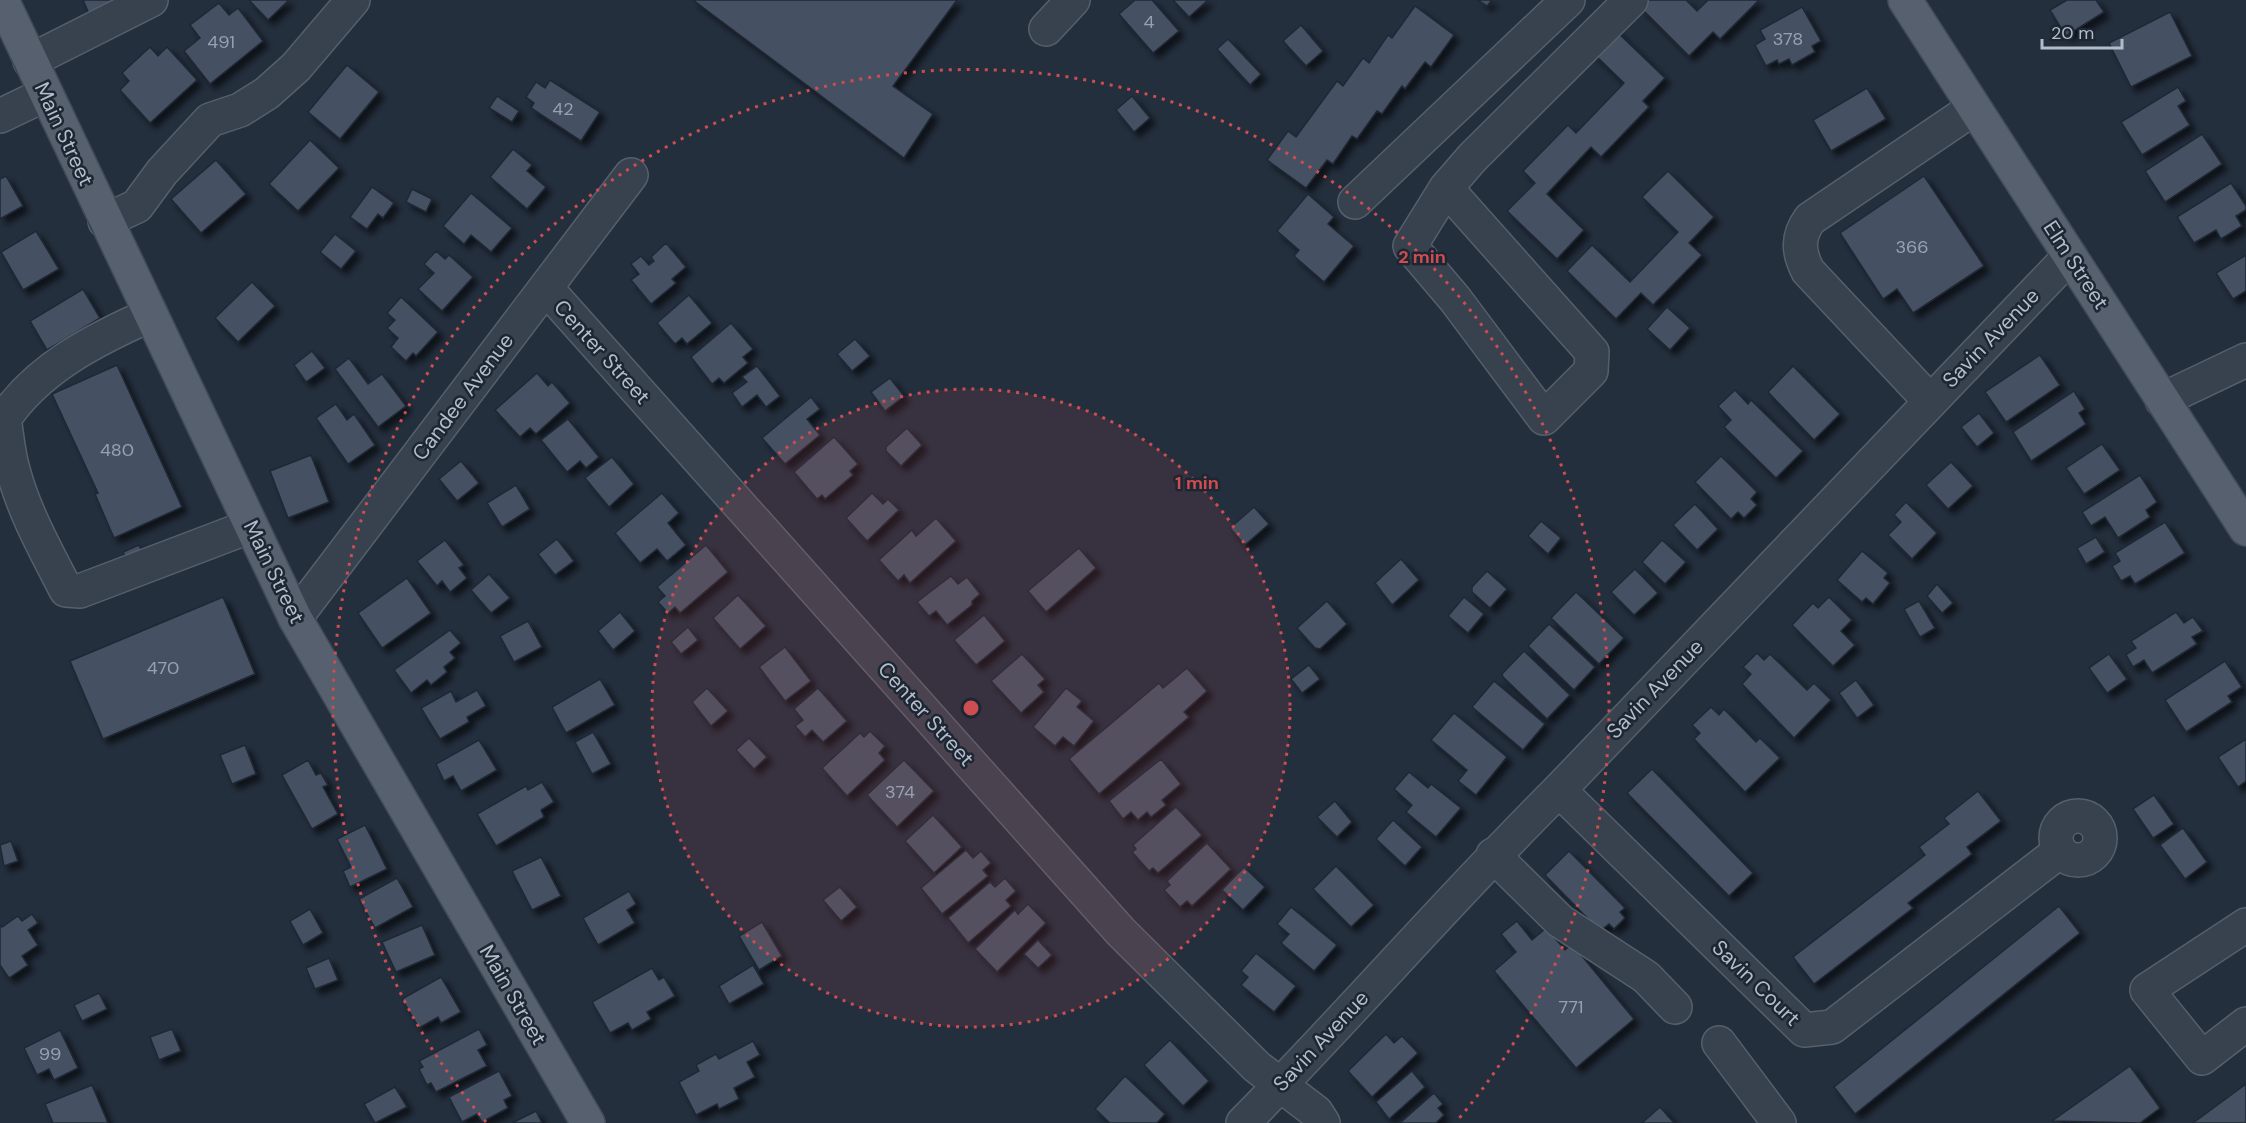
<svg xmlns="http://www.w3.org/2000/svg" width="2246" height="1123" font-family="'DM Sans',sans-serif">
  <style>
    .building { fill: #455162; stroke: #1f2835; stroke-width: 1.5; filter: url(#shadow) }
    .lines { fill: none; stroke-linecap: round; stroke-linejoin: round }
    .minor-casing { stroke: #565f6c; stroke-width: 36 }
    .major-casing { stroke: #414a57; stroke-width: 36 }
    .minor { stroke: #38414e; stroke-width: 33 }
    .major { stroke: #56606e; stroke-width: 33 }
    .ring { fill: none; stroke: #ce4d50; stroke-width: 3; stroke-dasharray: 3 6 }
    .labels { text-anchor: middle; stroke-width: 5; stroke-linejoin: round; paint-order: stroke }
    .number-label { font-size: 18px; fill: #98a1af }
    .street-label { font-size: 21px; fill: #b4bcc9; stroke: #1d2633 }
    .centre { fill: #ce4d50; stroke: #1d2633; stroke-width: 3 }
    .ring-label { font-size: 18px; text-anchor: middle; font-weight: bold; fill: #ce4d50; stroke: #1d2633; stroke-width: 5; stroke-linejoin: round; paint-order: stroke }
  </style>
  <defs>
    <filter id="shadow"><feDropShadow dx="5.5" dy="5.5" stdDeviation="3" flood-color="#0009"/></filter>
  </defs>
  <rect width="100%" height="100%" fill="#242f3e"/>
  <g class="building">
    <polygon points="83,0 124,0 90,16"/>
    <polygon points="249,0 289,0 268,20"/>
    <polygon points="693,0 957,0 893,86 933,114 904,158"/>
    <polygon points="1135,0 1152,0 1179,31 1153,53 1119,14"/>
    <polygon points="1173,0 1208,0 1189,17"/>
    <polygon points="1478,0 1492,0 1487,6"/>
    <polygon points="1649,0 1686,0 1697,11 1708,0 1759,0 1720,39 1713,32 1689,56 1641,8"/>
    <polygon points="2067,0 2096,0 2104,12 2066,36 2050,10"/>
    <polygon points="219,3 229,15 238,8 263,41 210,84 184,51 200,38 190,25"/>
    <polygon points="1415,6 1454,35 1431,67 1425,62 1405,89 1402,86 1382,114 1377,111 1357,139 1352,136 1333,164 1327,160 1306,188 1267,160 1288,131 1296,137 1337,81 1343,86 1363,58 1369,63 1388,35 1392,38"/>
    <polygon points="1802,7 1821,41 1812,46 1815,52 1792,65 1789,59 1779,64 1777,60 1766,66 1755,45 1765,39 1760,30"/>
    <polygon points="2170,12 2192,56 2131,87 2109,43"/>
    <polygon points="1301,25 1323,51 1306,66 1283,41"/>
    <polygon points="1615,30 1665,78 1643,101 1649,107 1601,157 1591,147 1547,194 1584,230 1557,259 1507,211 1535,183 1523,171 1568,125 1576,133 1624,83 1593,53"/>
    <polygon points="1228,39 1261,74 1250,85 1217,49"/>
    <polygon points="150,47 158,56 167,47 197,80 150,123 120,90 129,81 122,73"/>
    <polygon points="347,65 379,92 340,139 308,112"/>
    <polygon points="550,80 600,112 581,141 531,108 534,103 526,97 536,82 545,88"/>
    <polygon points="2178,87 2186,101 2178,106 2190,125 2142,155 2121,122"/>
    <polygon points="1867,88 1886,119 1831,151 1813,120"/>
    <polygon points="497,96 519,111 512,122 489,108"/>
    <polygon points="1132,96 1150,118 1134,132 1116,110"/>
    <polygon points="2202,134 2222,164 2165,202 2145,171"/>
    <polygon points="310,140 339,168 298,211 269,184"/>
    <polygon points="513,149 532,165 527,171 546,187 527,209 490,177"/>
    <polygon points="216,160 246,194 201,233 171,199"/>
    <polygon points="1668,171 1714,217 1689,243 1702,255 1653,305 1641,293 1616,319 1567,271 1592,245 1630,282 1678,232 1642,197"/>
    <polygon points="6,176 23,206 0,219 0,179"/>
    <polygon points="1924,176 1984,266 1913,313 1897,289 1883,299 1840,233"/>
    <polygon points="2231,183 2246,206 2246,210 2236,216 2242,226 2221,239 2216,230 2194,243 2177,217"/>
    <polygon points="372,187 394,203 383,218 378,214 367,229 350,217"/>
    <polygon points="412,189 432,199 426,212 406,202"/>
    <polygon points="471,193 512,228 491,252 471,235 464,244 443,226"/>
    <polygon points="1308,194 1334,217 1328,224 1354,246 1324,282 1294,256 1299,250 1277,231"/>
    <polygon points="36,231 59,269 23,290 1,252"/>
    <polygon points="335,234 356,251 341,269 320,252"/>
    <polygon points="666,243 686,267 672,279 676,283 651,304 631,280 639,274 631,264 641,256 649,265 654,261 651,257"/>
    <polygon points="436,251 445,259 449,255 473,277 442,311 418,289 434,273 424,264"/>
    <polygon points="2246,255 2246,291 2233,299 2216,273"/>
    <polygon points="252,282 275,306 238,342 215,318"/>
    <polygon points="83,289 100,318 47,350 30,321"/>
    <polygon points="689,295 712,323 687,344 682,338 675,344 657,323"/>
    <polygon points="401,297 438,332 416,356 413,353 406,361 391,347 398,338 387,328 395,320 387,313"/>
    <polygon points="1667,307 1690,328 1670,350 1647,329"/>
    <polygon points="731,323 753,349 743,357 748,363 724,383 719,378 712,384 691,357"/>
    <polygon points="855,339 870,356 852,371 837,354"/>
    <polygon points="312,351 325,368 306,382 294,365"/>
    <polygon points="2040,355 2060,385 2006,422 1985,392"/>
    <polygon points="349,358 368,384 382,374 406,406 378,427 335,369"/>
    <polygon points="117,365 182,507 114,538 95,494 98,493 52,394"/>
    <polygon points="757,366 780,396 766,407 757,395 742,407 732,393 747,382 742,377"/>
    <polygon points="1793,366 1840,414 1814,440 1768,392"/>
    <polygon points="537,373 548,386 552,382 570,403 536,434 530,428 520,437 495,410"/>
    <polygon points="890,378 904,396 885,411 871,392"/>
    <polygon points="1735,390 1748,404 1751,400 1803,451 1776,478 1724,427 1731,420 1718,406"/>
    <polygon points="2074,391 2085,409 2079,413 2086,424 2031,461 2013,432"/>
    <polygon points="811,397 820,409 807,419 820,435 785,464 762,438"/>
    <polygon points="336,404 347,420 354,414 375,445 348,464 316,418"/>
    <polygon points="1979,413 1994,433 1977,447 1961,427"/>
    <polygon points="568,419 599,457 586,468 580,461 567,472 541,440"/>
    <polygon points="907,428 922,445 901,466 886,451 886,447"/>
    <polygon points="834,437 858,464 850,471 853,475 825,499 822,495 817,499 794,472"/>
    <polygon points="2102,444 2120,470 2084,494 2066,468"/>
    <polygon points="311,455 329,502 288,518 270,471"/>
    <polygon points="1721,456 1757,492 1751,499 1757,505 1744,518 1738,512 1731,519 1695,482"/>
    <polygon points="612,457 634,484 609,507 585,478"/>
    <polygon points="461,461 479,483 457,501 439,479"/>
    <polygon points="1951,462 1973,486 1948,509 1926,485"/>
    <polygon points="2140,475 2157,502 2146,510 2150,517 2118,538 2105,517 2091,526 2082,512"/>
    <polygon points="516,485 530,509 502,527 487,503"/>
    <polygon points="662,493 679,513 668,523 686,545 667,561 657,549 640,563 615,533"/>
    <polygon points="872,493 883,504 888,499 899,510 867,541 846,518"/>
    <polygon points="1906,502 1937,533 1912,559 1888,535 1901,522 1894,515"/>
    <polygon points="1695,504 1718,529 1697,550 1673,525"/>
    <polygon points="1254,507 1269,524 1245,545 1230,528"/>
    <polygon points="936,518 956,541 910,583 904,575 898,581 879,560 912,530 916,536"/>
    <polygon points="1541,521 1561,538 1548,554 1528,536"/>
    <polygon points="2165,522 2185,553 2135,584 2130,576 2121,581 2112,566 2120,561 2115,553"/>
    <polygon points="2096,537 2105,552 2086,564 2077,548"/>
    <polygon points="557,539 574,561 555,575 538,554"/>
    <polygon points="445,540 464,565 459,568 467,578 450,592 442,581 437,586 417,561"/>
    <polygon points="1662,540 1686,562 1665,584 1642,562"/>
    <polygon points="139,545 147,563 131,570 123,552"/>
    <polygon points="706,545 728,572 680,613 675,607 668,613 658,602 665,596 657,587"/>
    <polygon points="1079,548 1096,568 1046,612 1028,591"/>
    <polygon points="1862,551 1888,573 1884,578 1890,583 1873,604 1866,598 1862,602 1837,580"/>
    <polygon points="1401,559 1419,580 1392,605 1375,583"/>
    <polygon points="1635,569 1658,593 1634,615 1611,592"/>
    <polygon points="1487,571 1507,589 1490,608 1472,592 1472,587"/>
    <polygon points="489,574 510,598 491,613 471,590"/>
    <polygon points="951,576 958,584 967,577 980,594 972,601 972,605 947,625 936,611 929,616 917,602"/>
    <polygon points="407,578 431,613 382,648 358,613"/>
    <polygon points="1937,584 1953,603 1942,613 1927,596"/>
    <polygon points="1576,592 1624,638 1599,664 1551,618"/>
    <polygon points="738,595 766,626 740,649 713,618"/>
    <polygon points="223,597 255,674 103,739 70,661"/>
    <polygon points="1464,597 1484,614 1468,633 1448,616"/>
    <polygon points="1829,597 1852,620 1841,631 1855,645 1833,666 1792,625 1813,603 1818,608"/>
    <polygon points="1327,601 1347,624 1320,649 1315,648 1297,628"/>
    <polygon points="1919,601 1935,628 1920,637 1904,609"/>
    <polygon points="620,612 635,631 613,650 598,631"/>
    <polygon points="2176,612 2184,623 2193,617 2203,631 2192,637 2197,644 2152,673 2144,660 2133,667 2126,655 2136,648 2131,641"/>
    <polygon points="984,615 1005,641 976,665 954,640"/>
    <polygon points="528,621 542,647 514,662 500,636"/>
    <polygon points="1549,624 1595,667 1574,690 1528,646"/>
    <polygon points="688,627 698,640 681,654 671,642"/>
    <polygon points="450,630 461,643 450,652 455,658 444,667 447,672 431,685 427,680 411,693 394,670"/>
    <polygon points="785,647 811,681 785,701 759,667"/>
    <polygon points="1524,651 1570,695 1547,719 1503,677 1502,674"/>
    <polygon points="1757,653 1764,660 1770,654 1807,690 1814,683 1831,700 1794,738 1742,684 1751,674 1743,667"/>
    <polygon points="1022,654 1045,679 1038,685 1044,692 1021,713 991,681"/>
    <polygon points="2109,654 2127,679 2107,693 2089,668"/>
    <polygon points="2225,661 2242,687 2228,696 2232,702 2186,732 2165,700"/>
    <polygon points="1309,665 1320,679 1302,693 1291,679"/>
    <polygon points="1187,668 1207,691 1184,712 1189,717 1099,794 1069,759 1159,683 1163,688"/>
    <polygon points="600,679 615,705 566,733 552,707"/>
    <polygon points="1856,680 1874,705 1857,718 1839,693"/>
    <polygon points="1494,681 1545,724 1523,750 1472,707"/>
    <polygon points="707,688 728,711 711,726 692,702"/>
    <polygon points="818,688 847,721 823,742 812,730 805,737 795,726 803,720 794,709"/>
    <polygon points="1066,688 1082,701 1077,707 1094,721 1074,746 1063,737 1055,746 1033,727"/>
    <polygon points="477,690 486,706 467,717 469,722 440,739 421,708 451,691 456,702"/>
    <polygon points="1711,707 1719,715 1724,709 1756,742 1760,738 1780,758 1745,792 1694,739 1700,733 1692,725"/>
    <polygon points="1454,713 1507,757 1476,795 1458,781 1467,770 1431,740"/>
    <polygon points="870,731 885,746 879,753 885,760 847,796 822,768 860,733 864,737"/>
    <polygon points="593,732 611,764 592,774 575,742"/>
    <polygon points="749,738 767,757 754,769 736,750"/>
    <polygon points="2246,739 2246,781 2238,787 2218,757"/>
    <polygon points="479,740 497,770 461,791 453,776 444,781 436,764"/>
    <polygon points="245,745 256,774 232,784 220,755"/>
    <polygon points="1161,759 1181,784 1162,800 1166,805 1151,817 1147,812 1138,820 1131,812 1123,819 1109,801"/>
    <polygon points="308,760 316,775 321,773 328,785 323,787 338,814 312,829 282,775"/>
    <polygon points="904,760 934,791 897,827 867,795"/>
    <polygon points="1652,769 1753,873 1729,896 1627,793"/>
    <polygon points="1409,772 1428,788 1431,784 1461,808 1436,837 1406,812 1412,805 1394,789"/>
    <polygon points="542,782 554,802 541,810 544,817 496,846 477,814 526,786 528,790"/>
    <polygon points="1978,791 2001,821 1967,847 1972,854 1908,903 1913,908 1814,984 1793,957 1925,855 1919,847 1949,824 1944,818"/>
    <polygon points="2154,795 2174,824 2153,838 2133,809"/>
    <polygon points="1335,801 1352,822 1337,837 1317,817"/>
    <polygon points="1176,807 1202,835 1158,873 1153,868 1149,871 1132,852 1136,849 1133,845"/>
    <polygon points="933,815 962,847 934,873 905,841"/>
    <polygon points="1393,820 1422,847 1405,866 1376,839"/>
    <polygon points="365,825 387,869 350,887 343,871 351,867 337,839"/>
    <polygon points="2183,828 2207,862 2185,879 2160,845"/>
    <polygon points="11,841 18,861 4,866 0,845"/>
    <polygon points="1207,843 1231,869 1192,906 1187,901 1180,907 1164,890 1170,885 1167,881"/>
    <polygon points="966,850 973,858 981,851 991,863 983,870 988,876 942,914 921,888"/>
    <polygon points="1569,851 1625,908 1620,912 1625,918 1614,929 1609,924 1600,931 1545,875"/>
    <polygon points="541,857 561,896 532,910 512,871"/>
    <polygon points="1336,866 1374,905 1351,927 1313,889"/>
    <polygon points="1244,867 1265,887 1243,910 1222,890"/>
    <polygon points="397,878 413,907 375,928 359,899"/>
    <polygon points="1005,878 1016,891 1006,900 1011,906 968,943 948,918 990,882 995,887"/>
    <polygon points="840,887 857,907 841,921 823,900"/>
    <polygon points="629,891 636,904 627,910 635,923 598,945 583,918"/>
    <polygon points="1028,904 1046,923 997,972 975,949 1015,910 1018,914"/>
    <polygon points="2059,906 2080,933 1855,1114 1834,1087"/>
    <polygon points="1291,907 1337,945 1314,971 1281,943 1289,934 1277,924"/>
    <polygon points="310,909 323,933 303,945 290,921"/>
    <polygon points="32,914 38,923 28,930 38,945 22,956 28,965 9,978 0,965 0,925 2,927 18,916 22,921"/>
    <polygon points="1517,921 1532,940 1546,928 1565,950 1572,944 1634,1019 1576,1068 1494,971 1516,952 1501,934"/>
    <polygon points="762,922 782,956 759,970 739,936"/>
    <polygon points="422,925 435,955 396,972 382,942"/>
    <polygon points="1038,940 1052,955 1038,968 1024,954"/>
    <polygon points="1256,953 1296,986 1274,1012 1241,985 1248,977 1241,971"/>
    <polygon points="329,958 338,980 315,989 306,968"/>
    <polygon points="753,965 764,984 729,1004 719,986"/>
    <polygon points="652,968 659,980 664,977 675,996 647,1012 651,1019 632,1030 628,1023 610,1033 592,1002"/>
    <polygon points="441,977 461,1012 441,1023 438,1017 419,1028 402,999"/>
    <polygon points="99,993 107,1009 82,1021 74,1005"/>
    <polygon points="172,1029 181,1051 159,1060 150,1037"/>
    <polygon points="479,1029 487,1045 478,1050 487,1066 436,1092 431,1083 427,1085 419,1069 423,1067 419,1061"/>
    <polygon points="60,1030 78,1068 54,1080 49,1069 37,1075 24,1048"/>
    <polygon points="1386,1034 1394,1043 1402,1036 1418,1053 1372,1097 1348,1071"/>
    <polygon points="1170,1040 1209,1081 1183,1106 1144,1065"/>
    <polygon points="753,1041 760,1055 747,1062 755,1077 734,1088 739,1099 719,1109 717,1104 696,1115 679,1082 699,1071 696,1065 716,1054 719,1059"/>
    <polygon points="2130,1066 2160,1108 2140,1123 2052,1121"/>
    <polygon points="499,1071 512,1096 504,1100 508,1108 482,1122 477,1114 462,1122 449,1097"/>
    <polygon points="1412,1071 1425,1087 1389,1119 1376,1102"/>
    <polygon points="1125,1076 1165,1114 1157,1123 1110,1123 1095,1109"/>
    <polygon points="2246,1084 2246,1123 2193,1123"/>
    <polygon points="92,1085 108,1123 53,1123 45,1104"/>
    <polygon points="395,1087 407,1107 375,1123 364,1104"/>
    <polygon points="1434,1093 1443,1104 1438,1108 1444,1115 1436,1123 1400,1123"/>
    <polygon points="1660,1107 1674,1123 1642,1123"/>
    <polygon points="536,1111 542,1123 512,1123"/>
  </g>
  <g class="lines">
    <defs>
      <g id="minor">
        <polyline points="1046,29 1073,0"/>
        <polyline points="30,61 151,0"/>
        <polyline points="0,116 46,94"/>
        <polyline points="1446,188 1592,352 1591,371 1544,418 1455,299 1410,246 1446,188 1472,158 1631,0"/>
        <polyline points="1355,202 1568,0"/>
        <polyline points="105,221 137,206 162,172 210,120 240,110 267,93 296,67 353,0"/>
        <polyline points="546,288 1121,932 1257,1067 1316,1112 1323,1123"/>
        <path d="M150,315c-54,24 -112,53 -146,104 3,16 4,34 9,51 11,42 33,81 53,120l14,1 171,-65"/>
        <polyline points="2162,400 2246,360"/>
        <path d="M1930,401l-122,-130c-10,-19 -11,-34 2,-52l164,-111"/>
        <polyline points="295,618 631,175"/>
        <polyline points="1559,790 1804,1030 1832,1027 2060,851"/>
        <circle cx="2078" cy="838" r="22"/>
        <polyline points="1493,855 1560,921 1646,977 1675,1007"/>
        <polyline points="2246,925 2147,990 2202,1058 2246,1024"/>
        <polyline points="1719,1043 1779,1123"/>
        <path d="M1243,1123c108,-109 207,-225 316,-333l511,-534"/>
      </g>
      <g id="major">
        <polyline points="2,0 295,618 588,1123"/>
        <polyline points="1905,0 2246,529"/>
      </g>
    </defs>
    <use href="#minor" class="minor-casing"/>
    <use href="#major" class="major-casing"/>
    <use href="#minor" class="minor"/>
    <use href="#major" class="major"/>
  </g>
  <circle cx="971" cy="708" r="319" fill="#ce4d50" fill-opacity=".12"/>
  <g class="ring">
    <circle cx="971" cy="708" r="319"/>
    <path d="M486 1122A638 638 0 1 1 1456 1122"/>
  </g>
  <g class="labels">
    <g class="number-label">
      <text x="1149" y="28">4</text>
      <text x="1788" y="45">378</text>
      <text x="221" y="48">491</text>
      <text x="563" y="115">42</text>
      <text x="1912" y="253">366</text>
      <text x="117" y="456">480</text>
      <text x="163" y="674">470</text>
      <text x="900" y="798">374</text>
      <text x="1571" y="1013">771</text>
      <text x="50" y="1060">99</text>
    </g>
    <g class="street-label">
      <text transform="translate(64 134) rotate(65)" y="7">Main Street</text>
      <text transform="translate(2076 265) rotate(57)" y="7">Elm Street</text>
      <text transform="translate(1991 338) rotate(-46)" y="7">Savin Avenue</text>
      <text transform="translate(602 352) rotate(48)" y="7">Center Street</text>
      <text transform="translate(463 397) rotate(-53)" y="7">Candee Avenue</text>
      <text transform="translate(274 572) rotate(64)" y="7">Main Street</text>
      <text transform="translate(1655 689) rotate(-46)" y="7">Savin Avenue</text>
      <text transform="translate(926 714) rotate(48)" y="7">Center Street</text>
      <text transform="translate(1756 983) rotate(44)" y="7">Savin Court</text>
      <text transform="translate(513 995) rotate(60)" y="7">Main Street</text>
      <text transform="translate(1321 1041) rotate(-47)" y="7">Savin Avenue</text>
    </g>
  </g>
  <circle cx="971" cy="708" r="9" class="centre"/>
  <g class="ring-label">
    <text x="1422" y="263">2 min</text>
    <text x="1197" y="489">1 min</text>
  </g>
  <path d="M2042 39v9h80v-9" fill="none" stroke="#b4bcc9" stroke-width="3"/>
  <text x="2051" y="39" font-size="18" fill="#b4bcc9" stroke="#1d2633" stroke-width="4.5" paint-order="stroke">20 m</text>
</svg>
